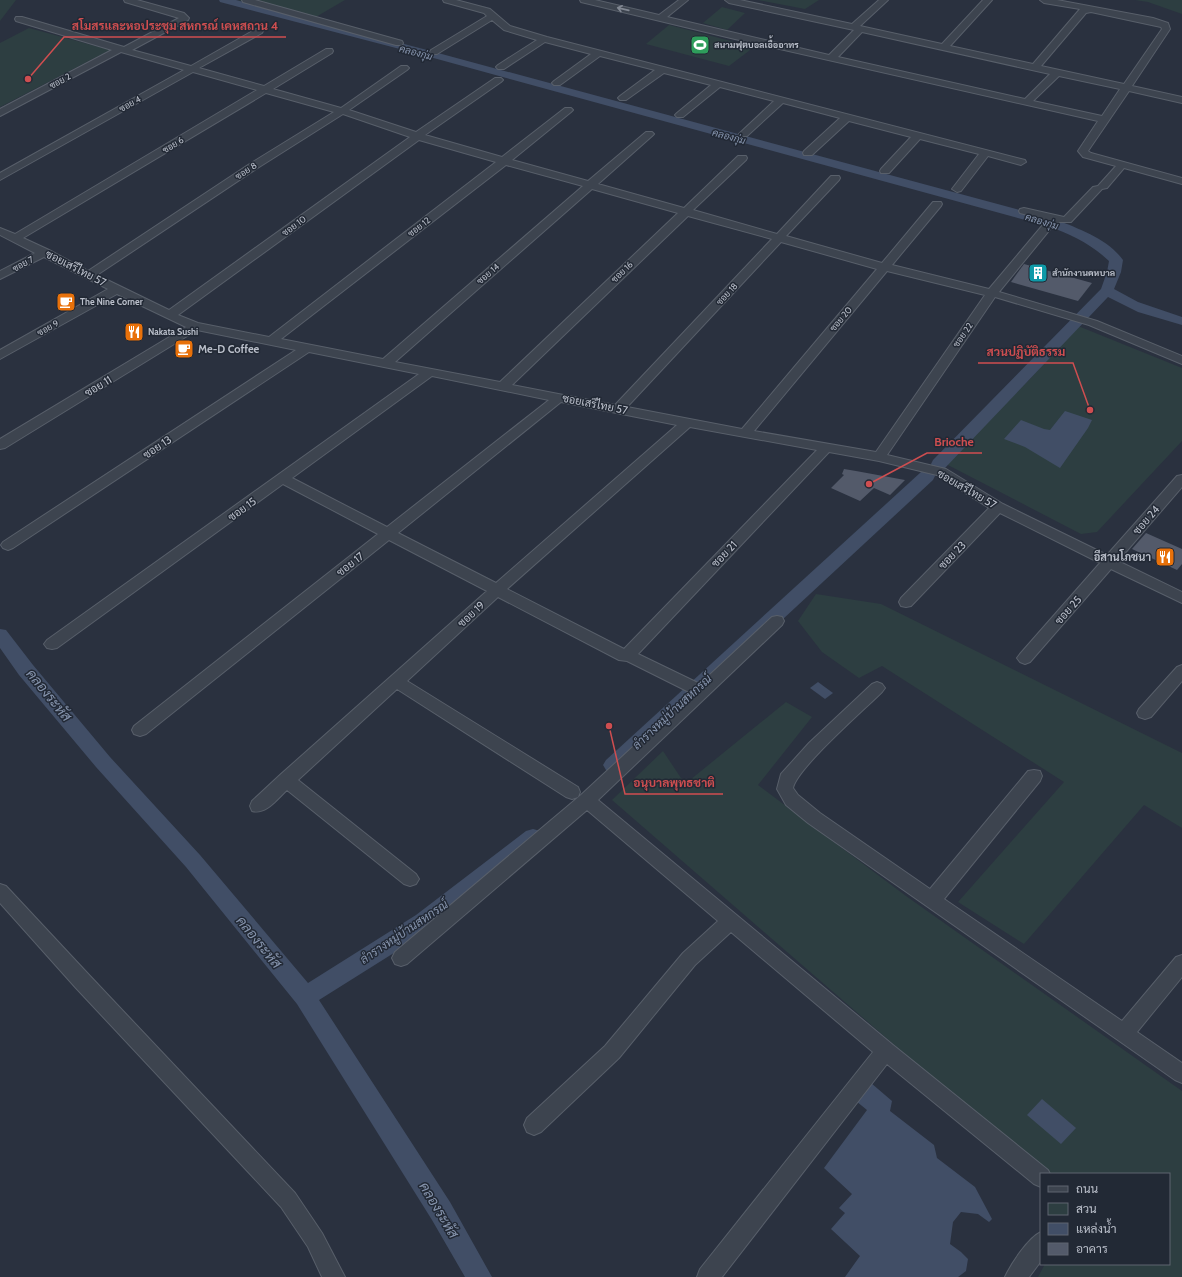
<svg xmlns="http://www.w3.org/2000/svg" width="1182" height="1277" font-family="Cabin,Sarabun,sans-serif">
  <style>
    .green { fill: #2d3e41 }
    .water { fill: #414e66 }
    .lines { fill: none; stroke-linecap: round; stroke-linejoin: round }
    .canal { fill: #414e66; fill-rule: evenodd }
    .building { fill: #535a6a }
    .minor-casing { stroke: #585f6a; stroke-width: 2 }
    .minor { fill: #3d444f; fill-rule: evenodd }
    .oneway { stroke: #828893 }
    .labels { text-anchor: middle; stroke-width: 3; stroke-linejoin: round; paint-order: stroke }
    .far-poi-label { font-size: 9px; font-weight: bold; fill: #babfca; stroke: #222935; text-anchor: start }
    .far-street-label { font-size: 9px; fill: #babfca; stroke: #222935 }
    .far-water-label { font-size: 10px; font-style: italic; fill: #8694ad; stroke: #222935 }
    .street-label { font-size: 11px; fill: #babfca; stroke: #222935 }
    .poi-label { font-size: 11px; font-weight: bold; fill: #babfca; stroke: #222935; text-anchor: start }
    .water-label { font-size: 12px; font-style: italic; fill: #8694ad; stroke: #222935 }
    .near-water-label { font-size: 14px; font-style: italic; fill: #8694ad; stroke: #222935 }
    .leader { fill: none; stroke: #cf4e50; stroke-width: 1.5 }
    .callout-dot { fill: #cf4e50; stroke: #222935; stroke-width: 1.5 }
    .callout-label { font-size: 12px; text-anchor: middle; font-weight: bold; fill: #cf4e50; stroke: #222935; stroke-width: 3; stroke-linejoin: round; paint-order: stroke }
  </style>
  <rect width="100%" height="100%" fill="#2a313f"/>
  <g class="green">
    <polygon points="0,0 16,0 0,21"/>
    <polygon points="238,0 345,0 309,21"/>
    <polygon points="758,0 826,0 819,0 805,9"/>
    <polygon points="1135,0 1182,0 1182,14 1148,2"/>
    <polygon points="722,7 745,13 727,30 703,23"/>
    <polygon points="669,25 754,47 729,66 646,44"/>
    <polygon points="29,28 110,50 0,107 0,43"/>
    <polygon points="1078,326 1182,368 1182,441 1097,532 1081,534 944,463 1029,380"/>
    <polygon points="816,594 881,604 1182,753 1182,828 1144,805 1024,944 958,902 1064,782 882,666 859,678 822,652 798,621"/>
    <polygon points="786,702 812,717 758,785 906,896 1182,1091 1182,1277 1038,1277 1045,1264 1169,1264 1169,1174 1043,1174 612,800 663,751 685,784"/>
  </g>
  <g class="water">
    <polygon points="1065,411 1092,420 1088,428 1060,468 1025,447 1004,439 1021,420 1044,429 1050,430"/>
    <polygon points="818,682 833,693 825,699 810,688"/>
    <polygon points="871,1083 892,1101 890,1111 934,1145 937,1158 975,1187 992,1219 989,1222 978,1214 961,1212 953,1222 950,1244 961,1252 968,1259 966,1271 958,1277 845,1277 860,1256 831,1229 845,1213 839,1208 852,1194 824,1168 867,1110 856,1101"/>
    <polygon points="1042,1099 1076,1128 1061,1144 1027,1115"/>
  </g>
  <g class="lines">
    <g class="canal">
      <path d="M219,0h17l191,50 630,170c22,9 51,19 66,40l-2,12 -7,17 24,13 44,15v8l-44,-13 -30,-15 -163,171 -6,1 -6,-1 -2,-4 2,-4 168,-171 6,-17 2,-11c-18,-17 -38,-27 -62,-35l-628,-172 -199,-52z"/>
      <polygon points="927,471 933,472 935,476 933,480 620,770 613,773 606,770 603,765 606,760 921,472"/>
      <polygon points="0,629 6,630 33,665 110,757 200,855 308,983 416,915 526,831 533,829 540,831 543,837 540,843 432,929 319,1000 450,1202 492,1277 465,1277 432,1220 297,1004 186,867 96,767 19,675 0,648"/>
    </g>
  </g>
  <g class="building">
    <polygon points="1024,264 1092,283 1078,301 1011,282"/>
    <polygon points="844,469 856,471 905,480 890,495 874,488 860,501 831,488 844,475 842,474"/>
    <polygon points="1146,533 1182,549 1182,564 1177,570 1132,549"/>
  </g>
  <g class="lines">
    <defs>
      <g id="minor">
        <path d="M124,0h13l47,13 5,5 -1,2 -56,30 59,16 65,-37h6l1,2 -1,2 -63,35 65,18 62,-37h6l1,2 -1,2 -59,36 68,19 60,-42h6l2,2 -2,2 -58,40 67,22 79,-54h6l2,2 -2,2 -76,53 77,22 63,-49h6l2,2 -2,2 -59,48 76,21 58,-49h6l2,2 -2,2 -54,48 86,24 54,-52h8l1,2 -1,2 -53,50 84,24 54,-58h8l1,2 -1,2 -53,56 96,27 51,-61h8l1,2 -1,2 -49,59 97,24 58,-69 -27,-7 -1,-2 1,-2 4,-1 40,9 29,-30 5,-1 18,-20 -33,-9 -5,-6 20,-30 -363,-82 -154,-37 -1,-2h15l64,15 20,-15h9l-21,17 162,38 25,-25 -125,-27 -4,-3h15l112,24 27,-24h9l-28,26 82,18 41,-44h9l-42,46 83,18 47,-55 -36,-6 -4,-3h17l96,18 15,5 2,6 -38,57 50,11v6l-53,-12 -41,60 3,2 91,25v6l-58,-16 -17,20 -5,1 -31,33h-15l-57,70 98,29 85,35v8l-93,-39 -94,-28 -108,158 59,14 57,35 104,51 70,-79 5,-1v12l-64,74 64,31v11l-71,-34 -81,93 -5,2 -5,-2 -3,-4 3,-4 80,-91 -100,-50 -89,93 -5,1 -5,-1 -2,-4 2,-4 88,-90 -52,-33 -58,-14 -50,-9 -191,202 62,30 72,-67 5,-1 5,1 2,4 -2,4 -184,175 295,245 155,125 2,4h-9v13l-7,-3 -147,-120 -165,213h-25l3,-8 173,-217 -142,-120 -36,33 -76,93 -78,74 -7,3 -7,-3 -3,-7 3,-7 78,-72 78,-93 35,-32 -131,-111 -180,154 -6,2 -6,-2 -3,-6 3,-6 186,-157 110,-102 -64,-32 -8,-1 -121,-63 -91,84 171,106 2,5 -2,5 -6,2 -6,-2 -169,-108 -99,91 118,94 3,5 -3,5 -6,2 -6,-2 -117,-94c-10,9 -21,25 -35,21l-2,-5 2,-5 28,-26 207,-184 -98,-51 -243,194 -6,2 -6,-2 -2,-4 2,-4 244,-192 -95,-50 -226,164 -5,1 -5,-1 -3,-4 3,-4 372,-266 -110,-22 -296,196 -5,2 -5,-2 -2,-3 2,-3 293,-192 -99,-20 -192,118 -5,1v-10l186,-112 -69,-33 -117,65v-9l108,-61 -64,-32 -44,22v-8l35,-18 -35,-18v-7l15,6 242,-144 -64,-18 -193,108v-7l184,-103 -63,-18 -121,64v-7l112,-59 -96,-29 -1,-2 1,-2h6l102,30 55,-29 -54,-16zM1091,12l70,15 1,2 -38,55 -83,-18 45,-53zM862,32l188,42 -25,25 -187,-42zM1059,76l61,13 -18,27 -69,-15zM266,93l68,19 -86,53 -160,106 -39,-21 -26,-12zM343,114l67,23 -241,173 -72,-35 159,-106zM419,140l77,22 -227,175 -71,-14 -20,-8zM506,165l77,21 -200,173 -102,-20zM592,189l86,24 -178,169 -105,-20zM688,216l84,23 -157,166 -103,-20zM781,242l96,27 -135,160 -115,-22zM887,271l98,24 -109,157 -122,-21zM432,376l117,24 -162,127 -95,-49zM561,402l116,23 -181,158 -98,-50zM690,427l127,23 -193,199 -117,-60z"/>
        <polygon points="242,0 255,0 402,41 403,43 402,45 396,45 243,2"/>
        <polygon points="443,0 456,0 490,9 510,26 547,37 1025,160 1026,162 1021,165 988,156 961,191 957,192 952,189 979,154 920,139 889,173 881,173 880,171 881,169 911,137 849,121 812,155 804,155 803,153 804,151 840,118 783,103 747,136 741,136 739,134 741,132 774,101 720,87 683,117 677,117 675,115 677,113 711,85 664,73 626,100 620,100 618,98 620,96 655,70 600,56 560,85 554,85 552,83 554,81 591,54 545,42 504,69 498,69 496,67 498,65 537,40 504,30 492,20 437,54 431,54 430,52 431,50 487,16 484,13 444,2"/>
        <polygon points="1182,665 1182,681 1151,717 1145,719 1139,717 1137,713 1139,709 1177,667"/>
        <path d="M877,682l5,2 3,4 -3,4c-18,18 -85,76 -89,96l5,7 22,18 110,76 98,-118 6,-1 6,1 2,5 -2,5 -96,118 178,122 54,-64 6,-2v22l-45,55 45,31v20l-7,-3 -367,-257 -22,-18 -9,-16 4,-15 28,-31 63,-59z"/>
        <polygon points="0,884 6,886 90,976 295,1193 322,1233 345,1277 322,1277 308,1247 281,1207 76,988 0,903"/>
        <path d="M1041,1232v29l-12,16h-24c6,-13 23,-39 36,-45z"/>
      </g>
    </defs>
    <use href="#minor" class="minor-casing"/>
    <use href="#minor" class="minor"/>
  </g>
  <defs><path id="oneway-shaft" d="M-6 0H5M1.5-3L5.5 0L1.5 3" fill="none" stroke-width="1.6" stroke-linecap="round" stroke-linejoin="round"/></defs>
  <use class="oneway" href="#oneway-shaft" transform="translate(623 9) rotate(-167)"/>
  <defs>
    <symbol id="stadium-square" viewBox="-11 -11 22 22"><rect x="-9" y="-9" width="18" height="18" rx="4" fill="#2e9e5b" stroke="#222935"/><path d="M0-5a6.5 5 0 1 0 0 10a6.5 5 0 1 0 0-10ZM-3.5-1.8h7v3.6h-7Z" fill="#fff"/></symbol>
    <symbol id="building-square" viewBox="-11 -11 22 22"><rect x="-9" y="-9" width="18" height="18" rx="4" fill="#0f9aa8" stroke="#222935"/><path d="M-4-6H4V6H1V3H-1V6H-4ZM-2.5-4.3h1.7v1.8h-1.7ZM.8-4.3h1.7v1.8H.8ZM-2.5-1h1.7V.8h-1.7ZM.8-1h1.7V.8H.8Z" fill="#fff"/></symbol>
    <symbol id="cafe-square" viewBox="-11 -11 22 22"><rect x="-9" y="-9" width="18" height="18" rx="4" fill="#e8710a" stroke="#222935"/><path d="M-5.5-4.5H6V0H3Q3 3.5 0 3.5H-2.5Q-5.5 3.5-5.5 0ZM3-3.2v2h1.7v-2ZM-6 4.5H4V6H-6Z" fill="#fff"/></symbol>
    <symbol id="restaurant-square" viewBox="-11 -11 22 22"><rect x="-9" y="-9" width="18" height="18" rx="4" fill="#e8710a" stroke="#222935"/><path d="M-5-6h1v4h1v-4h1v4h1v-4h1v5L-1.5 .5V6h-2V.5L-5-1ZM5-6V6H3V1.5H1.5Q1.5-4 5-6Z" fill="#fff"/></symbol>
  </defs>
  <g fill-rule="evenodd">
    <use href="#stadium-square" x="689" y="34" width="22" height="22"/>
    <use href="#building-square" x="1027" y="262" width="22" height="22"/>
    <use href="#cafe-square" x="55" y="291" width="22" height="22"/>
    <use href="#restaurant-square" x="123" y="321" width="22" height="22"/>
    <use href="#cafe-square" x="173" y="338" width="22" height="22"/>
    <use href="#restaurant-square" x="1154" y="546" width="22" height="22"/>
  </g>
  <g class="labels">
    <g class="far-poi-label">
      <text x="714" y="48">สนามฟุตบอลเอื้ออาทร</text>
      <text x="1052" y="276">สำนักงานคหบาล</text>
      <text x="80" y="305">The Nine Corner</text>
      <text x="148" y="335">Nakata Sushi</text>
    </g>
    <g class="far-street-label">
      <text transform="translate(60 81) rotate(-28)" y="3">ซอย 2</text>
      <text transform="translate(130 104) rotate(-29)" y="3">ซอย 4</text>
      <text transform="translate(173 145) rotate(-31)" y="3">ซอย 6</text>
      <text transform="translate(246 171) rotate(-33)" y="3">ซอย 8</text>
      <text transform="translate(294 226) rotate(-36)" y="3">ซอย 10</text>
      <text transform="translate(419 227) rotate(-38)" y="3">ซอย 12</text>
      <text transform="translate(23 264) rotate(-28)" y="3">ซอย 7</text>
      <text transform="translate(622 272) rotate(-44)" y="3">ซอย 16</text>
      <text transform="translate(488 274) rotate(-41)" y="3">ซอย 14</text>
      <text transform="translate(727 294) rotate(-47)" y="3">ซอย 18</text>
      <text transform="translate(841 319) rotate(-50)" y="3">ซอย 20</text>
      <text transform="translate(48 328) rotate(-29)" y="3">ซอย 9</text>
      <text transform="translate(963 335) rotate(-55)" y="3">ซอย 22</text>
    </g>
    <g class="far-water-label">
      <text transform="translate(416 52) rotate(15)" y="4">คลองกุ่ม</text>
      <text transform="translate(729 136) rotate(15)" y="4">คลองกุ่ม</text>
      <text transform="translate(1042 221) rotate(17)" y="4">คลองกุ่ม</text>
    </g>
    <g class="street-label">
      <text transform="translate(76 268) rotate(27)" y="4">ซอยเสรีไทย 57</text>
      <text transform="translate(98 386) rotate(-31)" y="4">ซอย 11</text>
      <text transform="translate(595 404) rotate(11)" y="4">ซอยเสรีไทย 57</text>
      <text transform="translate(157 447) rotate(-34)" y="4">ซอย 13</text>
      <text transform="translate(967 489) rotate(30)" y="4">ซอยเสรีไทย 57</text>
      <text transform="translate(242 509) rotate(-36)" y="4">ซอย 15</text>
      <text transform="translate(1146 520) rotate(-49)" y="4">ซอย 24</text>
      <text transform="translate(724 554) rotate(-46)" y="4">ซอย 21</text>
      <text transform="translate(952 555) rotate(-46)" y="4">ซอย 23</text>
      <text transform="translate(350 564) rotate(-38)" y="4">ซอย 17</text>
      <text transform="translate(1068 610) rotate(-48)" y="4">ซอย 25</text>
      <text transform="translate(471 614) rotate(-43)" y="4">ซอย 19</text>
    </g>
    <g class="poi-label">
      <text x="198" y="353">Me-D Coffee</text>
      <text x="1151" y="561" text-anchor="end">อีสานโภชนา</text>
    </g>
    <g class="water-label">
      <text transform="translate(672 712) rotate(-43)" y="4">ลำรางหมู่บ้านสหกรณ์</text>
      <text transform="translate(404 932) rotate(-34)" y="4">ลำรางหมู่บ้านสหกรณ์</text>
    </g>
    <g class="near-water-label">
      <text transform="translate(49 695) rotate(51)" y="5">คลองระหัส</text>
      <text transform="translate(259 942) rotate(51)" y="5">คลองระหัส</text>
      <text transform="translate(439 1210) rotate(59)" y="5">คลองระหัส</text>
    </g>
  </g>
  <path class="leader" d="M28 79L64 37H286M1090 410L1073 363H978M869 484L927 453H982M609 726L625 794H723"/>
  <g class="callout-dot">
    <circle cx="28" cy="79" r="4"/>
    <circle cx="1090" cy="410" r="4"/>
    <circle cx="869" cy="484" r="4"/>
    <circle cx="609" cy="726" r="4"/>
  </g>
  <g class="callout-label">
    <text x="175" y="30">สโมสรและหอประชุม สหกรณ์ เคหสถาน 4</text>
    <text x="1026" y="356">สวนปฏิบัติธรรม</text>
    <text x="954" y="446">Brioche</text>
    <text x="674" y="787">อนุบาลพุทธชาติ</text>
  </g>
  <rect x="1040" y="1173" width="130" height="92" fill="#222935" stroke="#5f6571"/>
  <rect x="1048" y="1186" width="20" height="6" fill="#3d444f" stroke="#5f6571"/>
  <text x="1076" y="1193" font-size="12" fill="#babfca">ถนน</text>
  <rect x="1048" y="1203" width="20" height="12" fill="#2d3e41" stroke="#5f6571"/>
  <text x="1076" y="1213" font-size="12" fill="#babfca">สวน</text>
  <rect x="1048" y="1223" width="20" height="12" fill="#414e66" stroke="#5f6571"/>
  <text x="1076" y="1233" font-size="12" fill="#babfca">แหล่งน้ำ</text>
  <rect x="1048" y="1243" width="20" height="12" fill="#535a6a" stroke="#5f6571"/>
  <text x="1076" y="1253" font-size="12" fill="#babfca">อาคาร</text>
</svg>
